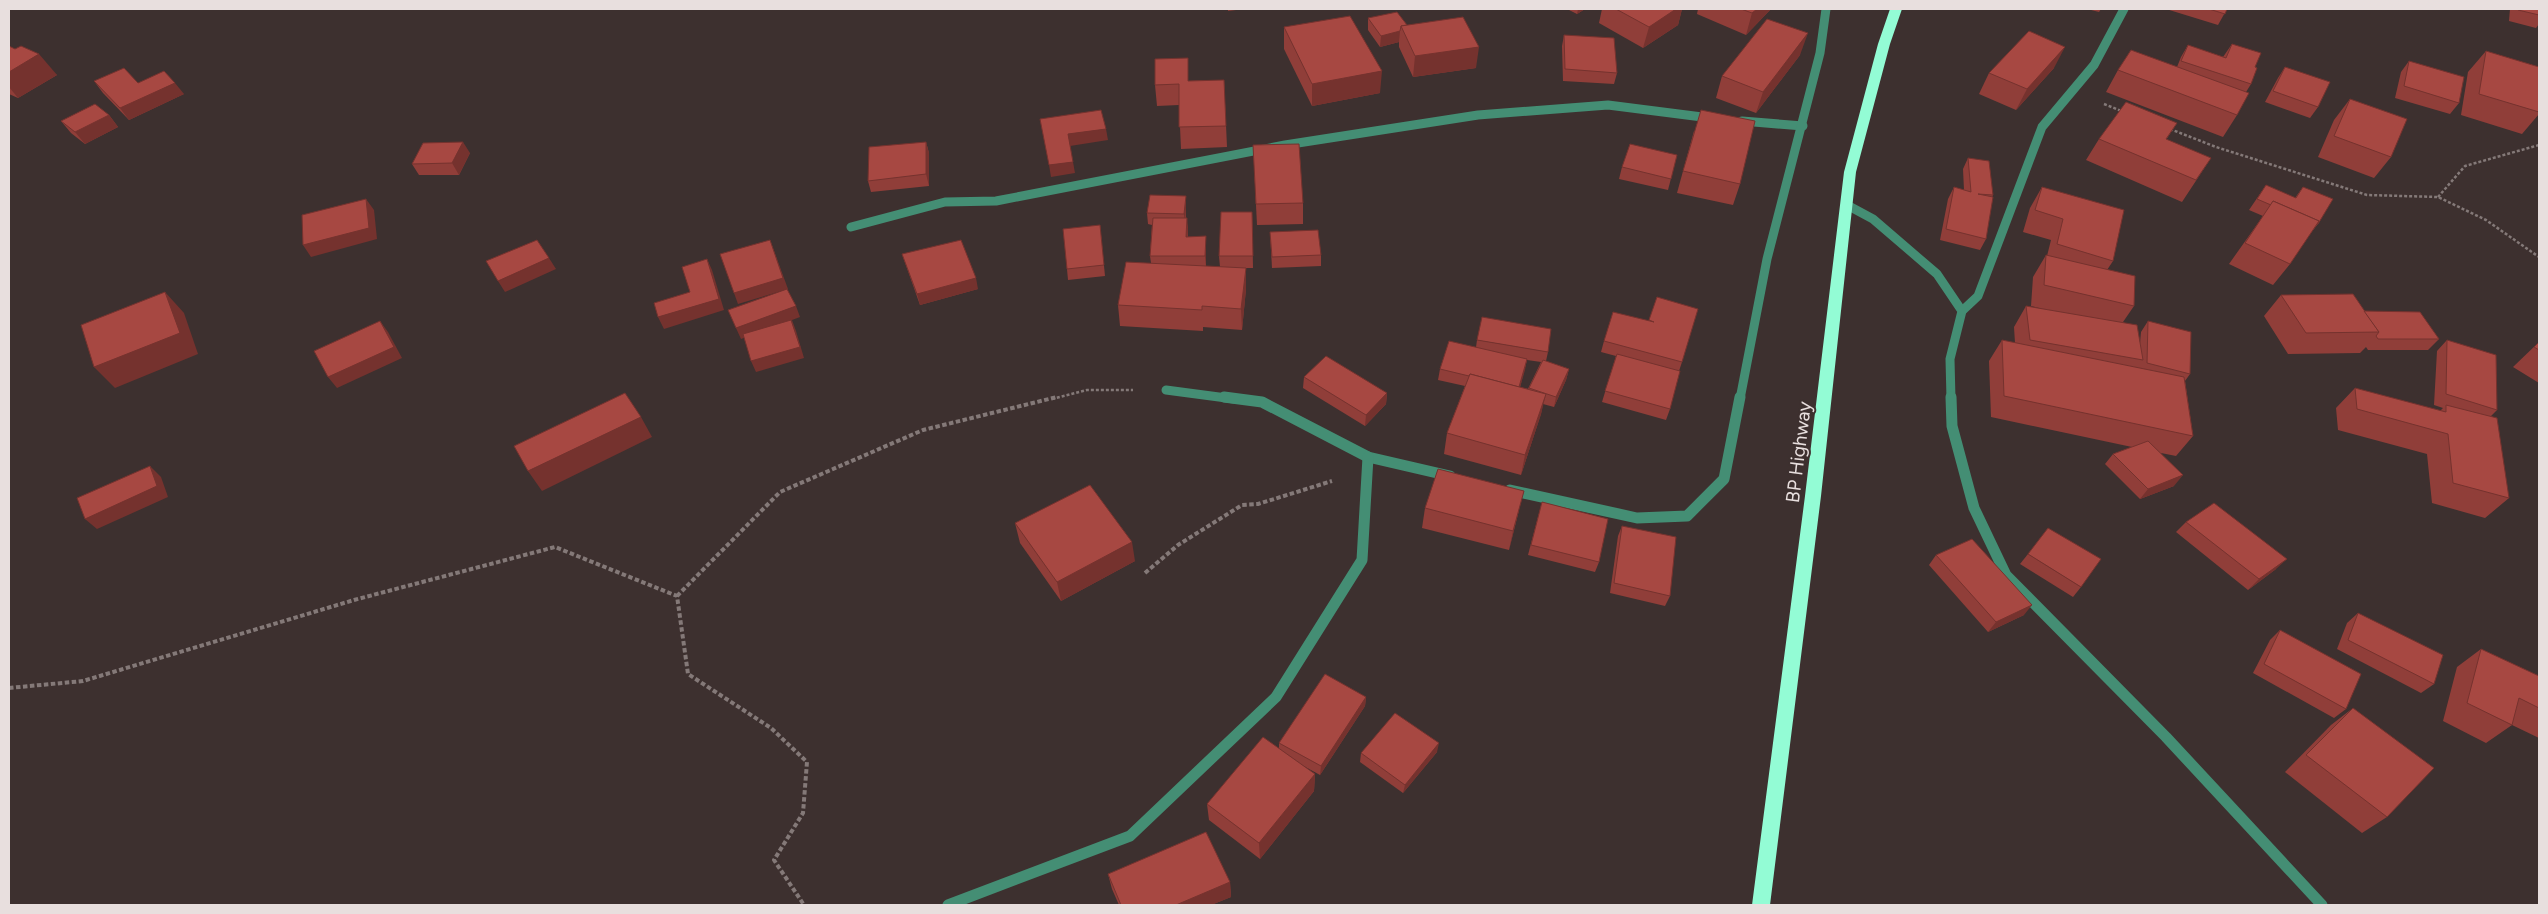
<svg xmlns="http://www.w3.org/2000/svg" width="2548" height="914" font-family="Figtree,sans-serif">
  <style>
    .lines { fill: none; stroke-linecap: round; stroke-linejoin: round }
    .path-far1 { stroke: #847978; stroke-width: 2.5; stroke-dasharray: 3 2; stroke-linecap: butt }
    .path { stroke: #847978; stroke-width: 4; stroke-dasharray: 4.5 2.5; stroke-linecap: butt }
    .lane-far1 { stroke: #448e74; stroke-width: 9 }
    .lane { stroke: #448e74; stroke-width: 11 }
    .street-far1 { stroke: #448e74; stroke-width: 9 }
    .street { stroke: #448e74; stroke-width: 11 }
    .highway { fill: #93fcd5; fill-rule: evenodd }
    .wall { fill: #903e39; fill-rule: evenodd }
    .shaded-wall { fill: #75322e }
    .building { fill: #a74842; stroke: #75322e }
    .labels { text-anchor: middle; stroke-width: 4; stroke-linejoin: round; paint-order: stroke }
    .street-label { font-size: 19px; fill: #e8dfde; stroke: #3d302f }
  </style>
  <rect width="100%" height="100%" fill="#3d302f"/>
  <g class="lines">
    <g class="path-far1">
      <polyline points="2104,104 2124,112"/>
      <polyline points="2170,129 2216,147 2367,195 2438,197 2486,220 2539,257"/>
      <polyline points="2438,197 2465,166 2539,145"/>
      <polyline points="1052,399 1087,390 1133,390"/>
    </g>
    <g class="path">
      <polyline points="1145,573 1178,545 1242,505 1258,504 1332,481"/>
      <polyline points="677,596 780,492 923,430 1057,397"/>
      <polyline points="9,688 83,681 354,600 555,547 677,596 688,674 771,728 807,762 803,813 774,860 804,905"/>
    </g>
    <g class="lane-far1">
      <polyline points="1742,121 1803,126"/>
      <polyline points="851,227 945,202 996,201 1285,145 1478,115 1608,105 1710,118"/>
      <polyline points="1166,390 1234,399"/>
      <polyline points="1740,399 1767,259 1820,53 1826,9"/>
    </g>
    <g class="lane">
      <polyline points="1224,397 1262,402 1368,457 1450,476"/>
      <polyline points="1510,490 1637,518 1687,516 1724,479 1740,397"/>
      <polyline points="948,905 1130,836 1276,697 1362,560 1368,457"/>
    </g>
    <g class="street-far1">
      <polyline points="1847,205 1873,219 1937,274 1962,311 1950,359 1951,399"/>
      <polyline points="1962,311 1978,296 2042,127 2094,65 2124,9"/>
    </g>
    <polyline class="street" points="1951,397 1952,426 1974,508 2006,575 2166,737 2322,905"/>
    <polygon class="highway" points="1890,9 1902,9 1890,44 1856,172 1821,496 1770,905 1752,905 1805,496 1844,172 1878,44"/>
  </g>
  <g class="wall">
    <polygon points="1228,9 1244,9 1228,11"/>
    <polygon points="1567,9 1585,9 1577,14"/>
    <polygon points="1602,9 1682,9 1678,25 1643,48 1599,23"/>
    <polygon points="1698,9 1771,9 1746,35 1697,14"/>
    <polygon points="2087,9 2101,9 2099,12"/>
    <polygon points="2166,9 2227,9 2218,25"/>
    <polygon points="2510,9 2539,9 2539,24 2536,28 2509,21"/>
    <polygon points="1368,18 1407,25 1476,68 1413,77 1399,47 1399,42 1380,47 1368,30"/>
    <polygon points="1284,27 1380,93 1312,106 1284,49"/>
    <polygon points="1564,35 1617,73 1614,84 1563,81 1562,46"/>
    <polygon points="2232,44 2255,67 2251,84 2246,92 2237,115 2223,137 2106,92 2118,70 2177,67 2181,57 2188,45 2223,57"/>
    <polygon points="9,46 57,75 18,98 9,94"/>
    <polygon points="2486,51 2539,67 2539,114 2522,134 2461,115 2468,72"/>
    <polygon points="1800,55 1756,113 1716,98 1722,76"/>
    <polygon points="2409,61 2459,103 2450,114 2395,98 2401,72"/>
    <polygon points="2285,67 2318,107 2310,118 2265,102 2278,78"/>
    <polygon points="2054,68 2016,110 1979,94 1989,73"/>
    <polygon points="1224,80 1227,147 1181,149 1179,105 1157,106 1155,85 1189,81"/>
    <polygon points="94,81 138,83 184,94 129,120 103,93"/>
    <polygon points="2350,99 2391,157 2374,178 2318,157 2334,120"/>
    <polygon points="109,115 118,127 85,144 71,133 61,121"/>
    <polygon points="2177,123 2166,140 2211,158 2182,202 2086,160 2099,139"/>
    <polygon points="1694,131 1740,184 1733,205 1677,193"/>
    <polygon points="926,142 929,153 929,186 871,192 868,181"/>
    <polygon points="1253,145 1303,203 1303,224 1257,225"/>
    <polygon points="470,153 459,175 419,175 412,164"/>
    <polygon points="1677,155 1668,190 1619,179 1622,167"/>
    <polygon points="1968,158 1993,195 1992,197 1986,239 1980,250 1940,240 1948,199 1954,187 1964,190 1963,169"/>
    <polygon points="2266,185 2295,198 2303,187 2318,224 2309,235 2290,264 2273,285 2229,264 2263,216 2249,210"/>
    <polygon points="2042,187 2113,261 2107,270 2134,306 2123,322 2140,343 2141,332 2148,321 2190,374 2185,381 2193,436 2176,456 2161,453 2174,486 2140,499 2105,464 2113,454 2132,447 1991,417 1989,361 2002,340 2015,343 2014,327 2026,306 2047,310 2031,306 2033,277 2046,255 2047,256 2051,240 2023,232 2030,208"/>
    <polygon points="1186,196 1186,218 1188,229 1188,237 1206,248 1206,266 1220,267 1219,256 1252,212 1253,268 1246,268 1246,289 1242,330 1203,327 1203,331 1120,326 1118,305 1151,263 1150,256 1152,225 1148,224 1147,213"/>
    <polygon points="1100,225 1105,276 1068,280 1067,269"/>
    <polygon points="1270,232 1321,255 1321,266 1272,268"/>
    <polygon points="902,254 978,289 920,305"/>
    <polygon points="2281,295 2364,311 2439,339 2428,350 2368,350 2366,347 2360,353 2288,354 2264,316"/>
    <polygon points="1657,297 1682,362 1679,371 1670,409 1666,420 1602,402 1616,356 1601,352 1604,341 1649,321"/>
    <path d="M1477,340l71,12 -2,9 23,8 -3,11 -12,27 -11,-3 -2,10 -20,61 -77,-21 3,-21 18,-47 -27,-6 2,-11 36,-22zM1527,360l14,2 -13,27 -8,-2z"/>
    <polygon points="2447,340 2497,410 2490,417 2509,498 2485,518 2432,503 2427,454 2338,430 2336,408 2355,388 2440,411 2443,408 2434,405 2437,351"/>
    <polygon points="2539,342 2539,383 2513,367"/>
    <polygon points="1304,377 1387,393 1386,404 1365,426 1303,388"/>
    <polygon points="1542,502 1599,562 1595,572 1528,555"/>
    <polygon points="1425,508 1519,510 1509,550 1422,528"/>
    <polygon points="2186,522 2276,569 2248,590 2176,532"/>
    <polygon points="1015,523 1135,561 1061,601 1020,543"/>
    <polygon points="1622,526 1670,596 1665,606 1610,593 1618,536"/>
    <polygon points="2028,554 2081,587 2073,597 2020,564"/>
    <polygon points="1936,555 2024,615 1988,632 1929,565"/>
    <polygon points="2358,613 2434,684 2421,693 2337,649 2347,623"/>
    <polygon points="2280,630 2346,709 2334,718 2253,673 2270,640"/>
    <polygon points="2481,649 2539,676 2539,738 2512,725 2486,743 2443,721 2457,667"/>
    <polygon points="1366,697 1365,706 1320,775 1300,764 1315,774 1314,791 1260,859 1209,820 1207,804 1279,748 1279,743"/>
    <polygon points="2353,708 2387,817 2362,833 2285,772 2331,725"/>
    <polygon points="1437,752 1403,793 1360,762 1361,753"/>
    <polygon points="1108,874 1230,882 1231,897 1211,905 1119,905 1112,889"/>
  </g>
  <g class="shaded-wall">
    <polygon points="1578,9 1585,9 1577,14"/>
    <polygon points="1676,9 1682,9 1678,25 1643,48 1649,27"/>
    <polygon points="1757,9 1771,9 1746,35 1752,13"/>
    <polygon points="1400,31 1399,42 1380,47 1381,36"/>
    <polygon points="1808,33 1800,55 1756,113 1763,92"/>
    <polygon points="1479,47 1476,68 1413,77 1415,56"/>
    <polygon points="2065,47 2054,68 2016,110 2027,89"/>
    <polygon points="39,54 57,75 18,98 9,87 9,72"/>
    <polygon points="1382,71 1380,93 1312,106 1312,84"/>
    <polygon points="175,83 184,94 129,120 120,108"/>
    <polygon points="109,115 118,127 85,144 75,132"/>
    <polygon points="1106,129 1108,140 1070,146 1068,134"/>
    <polygon points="463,142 470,153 459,175 452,163"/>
    <polygon points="926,142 929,153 929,186 926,174"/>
    <polygon points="1073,162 1075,173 1051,177 1049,165"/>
    <polygon points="1186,196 1186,207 1185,225 1184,214"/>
    <polygon points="366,199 374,210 377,239 311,257 303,245"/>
    <polygon points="1187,218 1188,229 1187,248 1186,237"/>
    <polygon points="1206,236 1206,267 1205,256"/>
    <polygon points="770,240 788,289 738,304 734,293"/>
    <polygon points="549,258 556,269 505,292 498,281"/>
    <polygon points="707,259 712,270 724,310 664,329 658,317 719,299"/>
    <polygon points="1246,268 1246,289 1242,330 1241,309"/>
    <polygon points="976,278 978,289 920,305 917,294"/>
    <polygon points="165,292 184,313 198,354 115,388 94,367"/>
    <polygon points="796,306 800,317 792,320 796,331 804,358 756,372 751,361 792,320 741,339 736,328"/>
    <polygon points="380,321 388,332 402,358 337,388 328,377"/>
    <polygon points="1527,359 1525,370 1517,398 1519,387"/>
    <polygon points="1569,369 1566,380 1554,407 1556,397"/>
    <polygon points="1387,393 1386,404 1365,426 1366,415"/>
    <polygon points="1546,394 1541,414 1521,475 1525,455"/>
    <polygon points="641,417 652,437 542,491 528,471"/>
    <polygon points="150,466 161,477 168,497 97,529 85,519"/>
    <polygon points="2183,475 2174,486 2140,499 2148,489"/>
    <polygon points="1524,491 1519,510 1509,550 1513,531"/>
    <polygon points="1132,542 1135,561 1061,601 1057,582"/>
    <polygon points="2287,559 2276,569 2248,590 2259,579"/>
    <polygon points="2032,605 2024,615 1988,632 1996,622"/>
    <polygon points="1366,697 1365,706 1320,775 1321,766"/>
    <polygon points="1439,743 1437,752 1403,793 1405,785"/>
    <polygon points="1315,774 1314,791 1260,859 1259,843"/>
    <polygon points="1230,882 1231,897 1211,905 1176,905"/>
  </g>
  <g class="building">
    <polygon points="1616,9 1676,9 1649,27"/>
    <polygon points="1741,9 1757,9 1752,13"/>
    <polygon points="2209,9 2227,9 2225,14"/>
    <polygon points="2518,9 2539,9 2539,15 2518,10"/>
    <polygon points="1397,12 1407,25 1401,26 1400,31 1381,36 1368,18"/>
    <polygon points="1350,16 1382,71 1312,84 1284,27"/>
    <polygon points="1463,17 1479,47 1415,56 1401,26"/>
    <polygon points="1767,19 1808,33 1763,92 1722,76"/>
    <polygon points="2029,31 2065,47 2027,89 1989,73"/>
    <polygon points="1564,35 1614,38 1617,73 1565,69"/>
    <polygon points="2232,44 2261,53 2255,67 2257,68 2251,84 2181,61 2188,45 2226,58"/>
    <polygon points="9,46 15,49 21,46 39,54 9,72"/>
    <polygon points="2131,50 2249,93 2237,115 2118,70"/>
    <polygon points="2486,51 2539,67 2539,112 2479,94"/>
    <polygon points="1188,58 1188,81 1224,80 1226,126 1179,127 1179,84 1155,85 1155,59"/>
    <polygon points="2409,61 2464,77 2459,103 2404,86"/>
    <polygon points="2285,67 2330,82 2318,107 2273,91"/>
    <polygon points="124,68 138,83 164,71 175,83 120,108 94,81"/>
    <polygon points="2350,99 2407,119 2391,157 2334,136"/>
    <polygon points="2126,102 2177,123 2166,139 2211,158 2196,180 2099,139"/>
    <polygon points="95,104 109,115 75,132 61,121"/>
    <polygon points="1101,110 1106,129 1068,134 1073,162 1049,165 1040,119"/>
    <polygon points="1701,110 1755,121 1740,184 1683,171"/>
    <polygon points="463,142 452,163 412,164 423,143"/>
    <polygon points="926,142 926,174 868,181 869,147"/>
    <polygon points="1299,144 1303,203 1256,204 1253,145"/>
    <polygon points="1630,144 1677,155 1671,179 1622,167"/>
    <polygon points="1968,158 1989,161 1993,195 1978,194 1993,197 1986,239 1946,229 1954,187 1971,192"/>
    <polygon points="2266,185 2296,198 2303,187 2333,199 2318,224 2317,224 2319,221 2273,201 2271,205 2257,199"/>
    <polygon points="2042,187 2124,210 2113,261 2057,244 2063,219 2035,210"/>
    <polygon points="1150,195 1186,196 1184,214 1147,213"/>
    <polygon points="366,199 369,228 303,245 302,215"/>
    <polygon points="2273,201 2319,221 2290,264 2245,243"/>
    <polygon points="1221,212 1252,212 1253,256 1219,256"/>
    <polygon points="1153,218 1187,218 1186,237 1206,236 1205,256 1150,256"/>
    <polygon points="1100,225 1104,265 1067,269 1063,229"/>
    <polygon points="1318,230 1321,255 1272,257 1270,232"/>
    <polygon points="537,240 549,258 498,281 486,261"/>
    <polygon points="770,240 783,278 734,293 720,254"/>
    <polygon points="961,240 976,278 917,294 902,254"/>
    <polygon points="2046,255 2135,276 2134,306 2044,285"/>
    <polygon points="707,259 719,299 658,317 654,303 690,292 682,267"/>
    <polygon points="1126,262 1246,268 1241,309 1202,306 1202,310 1118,305"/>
    <polygon points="787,289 796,306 736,328 728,310"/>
    <polygon points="165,292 180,333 94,367 81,325"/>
    <polygon points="2353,294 2379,332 2306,333 2281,295"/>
    <polygon points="1657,297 1698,309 1682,362 1604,341 1613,312 1654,322 1649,320"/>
    <polygon points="2026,306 2137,325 2143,360 2030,340"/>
    <polygon points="2364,311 2420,312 2439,339 2378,339 2376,336 2379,332"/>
    <polygon points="1482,317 1551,329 1548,352 1477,340"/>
    <polygon points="791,320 800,347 751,361 743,334"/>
    <polygon points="380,321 394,347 328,377 314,351"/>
    <polygon points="2148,321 2191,332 2190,374 2147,363"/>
    <polygon points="2002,340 2184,377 2193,436 2004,396"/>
    <polygon points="2447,340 2496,355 2497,410 2446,394"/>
    <polygon points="1449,341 1527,359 1519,387 1470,374 1469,376 1440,369"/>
    <polygon points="2539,342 2539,350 2534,347"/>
    <polygon points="1617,354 1680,371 1670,409 1605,391"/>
    <polygon points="1326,356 1387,393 1366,415 1304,377"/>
    <polygon points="1543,360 1569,369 1556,397 1529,388"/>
    <polygon points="1470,374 1546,394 1525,455 1447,433"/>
    <polygon points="2355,388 2446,412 2446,405 2497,418 2509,498 2453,483 2448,434 2357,409"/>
    <polygon points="625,393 641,417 528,471 514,446"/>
    <polygon points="2148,441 2183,475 2148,489 2113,454"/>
    <polygon points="150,466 157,486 85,519 77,498"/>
    <polygon points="1438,469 1524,491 1513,531 1425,508"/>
    <polygon points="1090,485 1132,542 1057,582 1015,523"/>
    <polygon points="1542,502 1608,519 1599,562 1531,545"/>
    <polygon points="2214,503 2287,559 2259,579 2186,522"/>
    <polygon points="1622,526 1676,537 1670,596 1614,583"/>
    <polygon points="2048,528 2101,559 2081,587 2028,554"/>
    <polygon points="1972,539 2032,605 1996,622 1936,555"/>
    <polygon points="2358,613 2443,655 2434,684 2348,640"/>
    <polygon points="2280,630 2361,674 2346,709 2264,664"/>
    <polygon points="2481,649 2539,676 2539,708 2519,698 2512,725 2467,703"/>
    <polygon points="1325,674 1366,697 1321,766 1279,743"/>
    <polygon points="2353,708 2434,768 2387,817 2306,755"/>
    <polygon points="1395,713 1439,743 1405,785 1361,753"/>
    <polygon points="1263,737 1315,774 1259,843 1207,804"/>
    <polygon points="1206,832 1230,882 1176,905 1121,905 1108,874"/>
  </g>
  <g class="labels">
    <g class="street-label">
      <text transform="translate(1798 452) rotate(-83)" y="7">BP Highway</text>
    </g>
  </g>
  <rect width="2548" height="914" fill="none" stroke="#e8dfde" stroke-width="20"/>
</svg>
